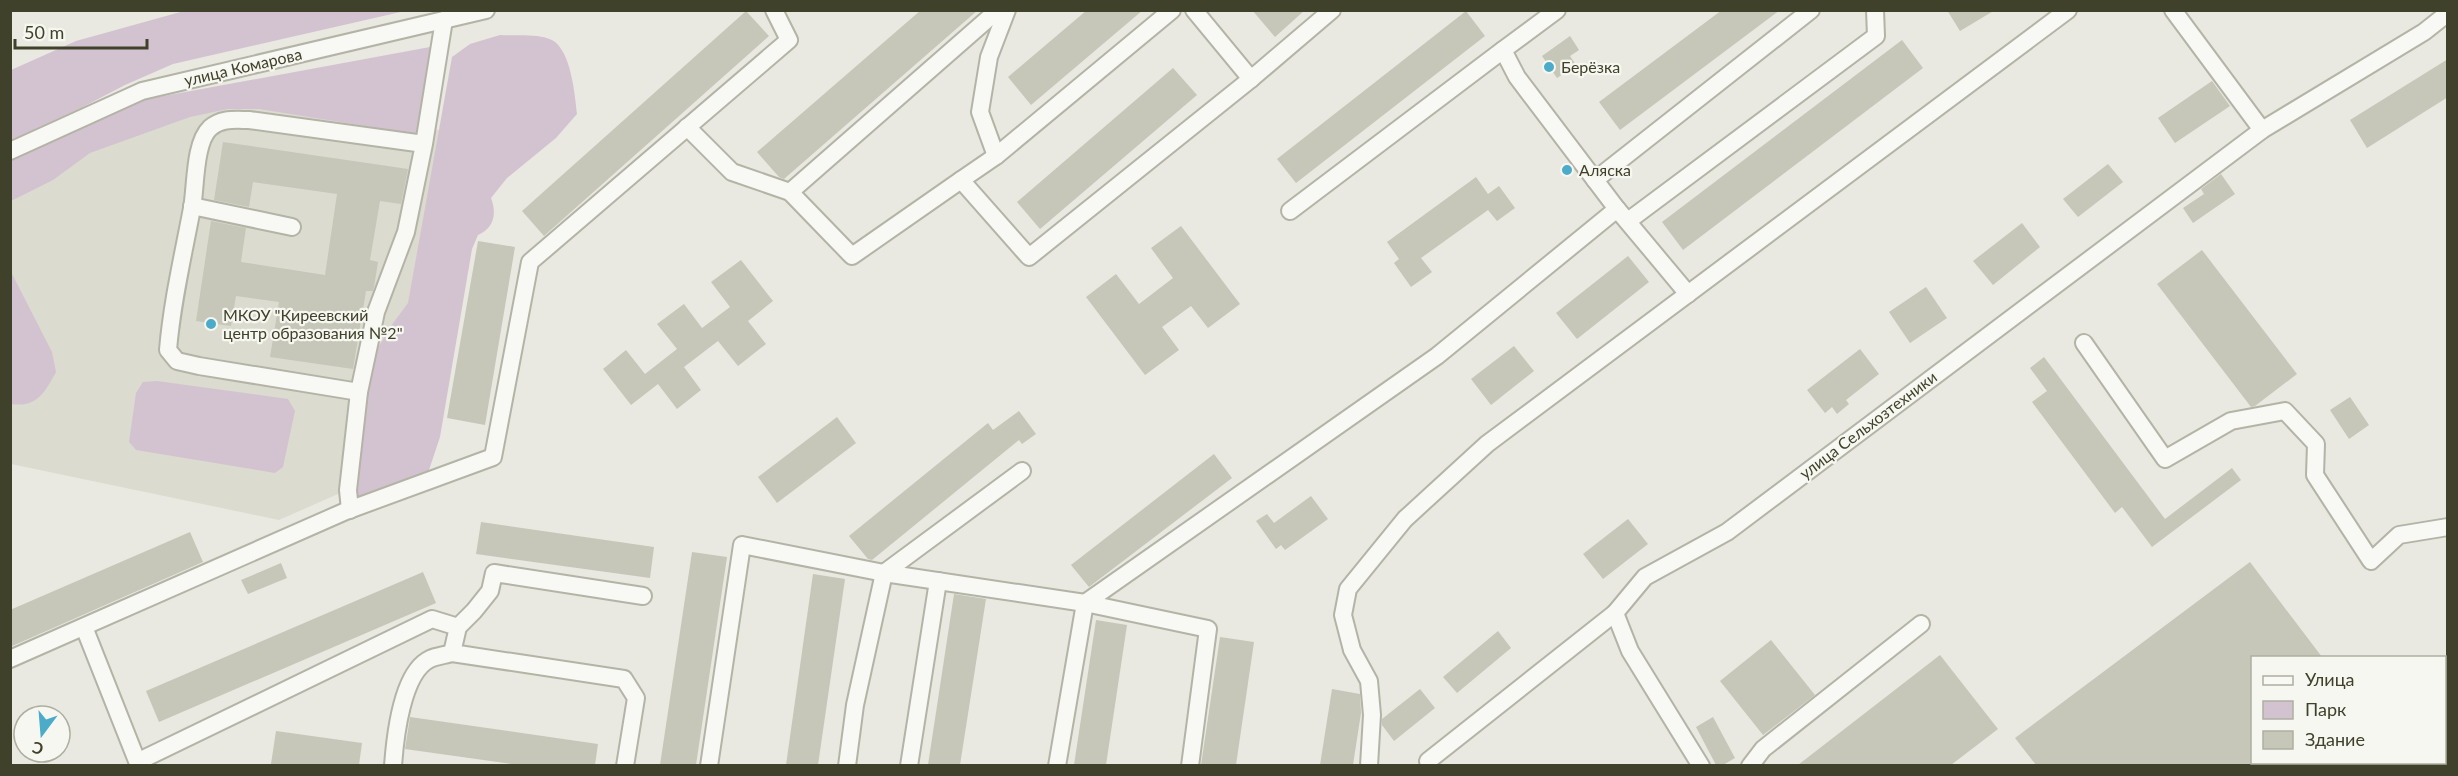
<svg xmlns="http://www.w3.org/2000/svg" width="2458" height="776" font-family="Lato,sans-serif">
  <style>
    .built { fill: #dbdbcf }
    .green { fill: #d3c3d1 }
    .building { fill: #c6c6b9 }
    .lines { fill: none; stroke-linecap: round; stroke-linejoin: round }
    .minor-casing { stroke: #b3b3a6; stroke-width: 20 }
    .minor { stroke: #f8f8f4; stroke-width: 16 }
    .poi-dot { fill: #4babc9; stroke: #f7f7f1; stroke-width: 2 }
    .labels { text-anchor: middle; stroke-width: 4.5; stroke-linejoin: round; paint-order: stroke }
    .street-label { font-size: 16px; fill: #40412a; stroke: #f7f7f1 }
    .poi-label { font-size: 16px; fill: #40412a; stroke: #f7f7f1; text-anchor: start }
  </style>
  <rect width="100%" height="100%" fill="#e9e9e1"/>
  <polygon class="built" points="225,97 445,131 388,472 279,520 11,464 11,185"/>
  <g class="green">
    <polygon points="184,11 184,10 405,11 173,64 125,85 81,108 11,140 11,70 76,41"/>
    <path d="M500,35c16,1 38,-2 52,5 19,10 23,55 25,74l-21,24 -49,40 -16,20c6,16 3,30 -13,37l-6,14 -32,188 -11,33 -5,7 -60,21 -11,-4 16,-121 10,-27 12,-20 17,-23 44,-246 18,-13z"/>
    <polygon points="430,47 433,57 421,135 259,109 228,109 190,117 90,153 53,180 11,201 11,160 142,100"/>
    <path d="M10,270l42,82 4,20c-11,20 -19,36 -45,32z"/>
    <polygon points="157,381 288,399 295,411 283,467 275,473 136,450 129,442 136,393 143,382"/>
  </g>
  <g class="building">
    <polygon points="921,10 978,10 784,179 779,177 757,152"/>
    <polygon points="1087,10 1143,10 1031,105 1008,77"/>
    <polygon points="1252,10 1305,10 1275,37"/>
    <polygon points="1722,10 1780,10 1620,130 1599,102"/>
    <polygon points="1947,10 1995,10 1960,31"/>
    <polygon points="746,11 769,36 544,236 522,211"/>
    <polygon points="1466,11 1485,36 1296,183 1277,159"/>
    <polygon points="1570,36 1579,50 1570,56 1576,65 1557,78 1542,56"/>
    <polygon points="1902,40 1923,68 1683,250 1662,222"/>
    <polygon points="2448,59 2448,97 2367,148 2350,120"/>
    <polygon points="1173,68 1197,95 1040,229 1017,202"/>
    <polygon points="2212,81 2230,106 2175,143 2158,118"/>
    <polygon points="223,142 408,169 401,204 380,201 370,260 378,262 374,287 373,291 366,291 353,369 270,357 279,302 236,296 231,326 196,321 211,221 246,228 241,262 325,275 337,194 253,182 249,207 214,200"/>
    <polygon points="2108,164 2123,182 2078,217 2063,199"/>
    <polygon points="2221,174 2235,194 2193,223 2183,208 2204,194 2201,189"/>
    <polygon points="1476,177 1488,194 1499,186 1515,208 1497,221 1488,210 1421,258 1432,272 1411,287 1394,263 1399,259 1387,242"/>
    <polygon points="2022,223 2040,247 1993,285 1973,261"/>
    <polygon points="1181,226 1240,304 1208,328 1191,306 1162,327 1179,350 1145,375 1086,297 1116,274 1139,304 1173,278 1151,248"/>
    <polygon points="478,241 515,247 485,425 447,418"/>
    <polygon points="2202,250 2297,374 2255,406 2251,407 2157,284"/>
    <polygon points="1628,256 1649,282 1577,339 1556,313"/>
    <polygon points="741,260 773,301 748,321 766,344 738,366 718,341 684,367 701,390 677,409 658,384 631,405 603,369 626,350 645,374 677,349 657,324 684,304 702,328 730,307 711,282"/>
    <polygon points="1926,287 1947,318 1910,343 1889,312"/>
    <polygon points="1514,346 1534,371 1491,405 1471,379"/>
    <polygon points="1860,349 1879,374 1846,400 1849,404 1837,414 1832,407 1825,413 1807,390"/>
    <polygon points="2044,357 2165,519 2232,468 2241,480 2152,547 2122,507 2115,513 2032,402 2047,391 2030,368"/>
    <polygon points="2350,397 2369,425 2349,439 2330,410"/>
    <polygon points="1019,411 1036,434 1022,444 1019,440 872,560 868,559 849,536 988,423 993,430"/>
    <polygon points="837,417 856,443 777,503 758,477"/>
    <polygon points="1214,454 1232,478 1089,587 1071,565"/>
    <polygon points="1311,496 1328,519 1285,550 1281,545 1276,549 1256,521 1267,514 1274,523"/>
    <polygon points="1628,519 1648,544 1603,579 1583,554"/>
    <polygon points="481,522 654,547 650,578 476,554"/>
    <polygon points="190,532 203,562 10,647 10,610"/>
    <polygon points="692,552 727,557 696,765 660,765"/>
    <polygon points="2250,562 2322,657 2253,657 2253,765 2036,765 2015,738"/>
    <polygon points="281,563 287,578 248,594 241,580"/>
    <polygon points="423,572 436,603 159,722 146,691"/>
    <polygon points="813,574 845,579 818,765 786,765"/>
    <polygon points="954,594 986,599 960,765 928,765"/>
    <polygon points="1096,620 1127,625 1106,765 1074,765"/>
    <polygon points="1498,631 1511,648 1457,693 1443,677"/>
    <polygon points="1220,637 1254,642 1236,765 1201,765"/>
    <polygon points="1771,640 1815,695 1763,735 1720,681"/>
    <polygon points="1940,655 1998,729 1951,765 1798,765"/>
    <polygon points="1332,689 1360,694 1361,713 1353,765 1320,765"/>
    <polygon points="1420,689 1435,708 1394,741 1382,725 1382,719"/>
    <polygon points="410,717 598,744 595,765 518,765 405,749"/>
    <polygon points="1713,717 1735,758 1723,765 1716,765 1696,727"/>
    <polygon points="276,731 362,743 359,765 271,764"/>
  </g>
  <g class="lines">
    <defs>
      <g id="minor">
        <polyline points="1194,10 1251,79"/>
        <polyline points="1557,10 1503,50 1517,77 1617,209 1688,294"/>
        <polyline points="2173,10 2262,130"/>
        <polyline points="687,127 732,172 790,192 852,256 961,180 1029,257 1251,79 1332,10"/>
        <path d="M424,144l-18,88 -30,80 -17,80 -160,-26 -22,-5 -9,-11c4,-48 15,-94 24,-142 4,-21 2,-65 18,-80 12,-10 24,-8 39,-8l175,24 20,-124"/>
        <polyline points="10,151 142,91 486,10"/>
        <polyline points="996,156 980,112 989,57 1007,10"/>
        <polyline points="961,180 996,156 1172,10"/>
        <polyline points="1595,180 1811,10"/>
        <polyline points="790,192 998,10"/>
        <polyline points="192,206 292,227"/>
        <polyline points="1290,211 1503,50"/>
        <polyline points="1628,221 1876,36 1875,10"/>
        <polyline points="2084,343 2165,459 2231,421 2285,411 2316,444 2315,475 2371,561 2399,535 2448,527"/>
        <polyline points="350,510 348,490 359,392"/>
        <polyline points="84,627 139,766"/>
        <polyline points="10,659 346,511 493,457 530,262 789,40 774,10"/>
        <polyline points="2444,695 2448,693"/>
        <polyline points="139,761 432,619 458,627"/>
        <polyline points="1428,761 1615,613"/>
        <path d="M393,766c2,-28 9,-94 37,-107 6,-3 16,-4 22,-6"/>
        <polyline points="625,766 636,698 624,679 452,653 458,627 474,611 490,591 494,573 643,596"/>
        <polyline points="709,766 742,545 884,573 1085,603 1208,629 1190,766"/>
        <polyline points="847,766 855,705 884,573 1022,471"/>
        <polyline points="909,766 938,581"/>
        <polyline points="1057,766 1085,603 1437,356 1617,209"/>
        <polyline points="1369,766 1372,715 1369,681 1352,650 1343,615 1348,589 1405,519 1487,444 2068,10"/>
        <polyline points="1701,766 1630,651 1615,613 1645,577 1727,532 2262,130 2424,32 2448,13"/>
        <polyline points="1750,766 1763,749 1921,624"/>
        <polyline points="2389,766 2389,762"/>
      </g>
    </defs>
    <use href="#minor" class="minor-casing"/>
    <use href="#minor" class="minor"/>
  </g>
  <g class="poi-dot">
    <circle cx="1549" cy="67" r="6"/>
    <circle cx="1567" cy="170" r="6"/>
    <circle cx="211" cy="324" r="6"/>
  </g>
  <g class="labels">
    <g class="street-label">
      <text transform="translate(243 67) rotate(-13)" y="6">улица Комарова</text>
      <text transform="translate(1868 425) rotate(-37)" y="6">улица Сельхозтехники</text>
    </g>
    <g class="poi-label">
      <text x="1561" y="73">Берёзка</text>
      <text x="1579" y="176">Аляска</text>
      <text x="223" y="321">МКОУ "Киреевский<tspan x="223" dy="18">центр образования №2"</tspan></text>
    </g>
  </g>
  <rect width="2458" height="776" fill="none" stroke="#40412a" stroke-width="24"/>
  <rect x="2251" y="656" width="195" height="108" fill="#f7f7f1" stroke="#aeaea1" stroke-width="1.5"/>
  <rect x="2263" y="676" width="30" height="9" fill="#f8f8f4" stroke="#aeaea1" stroke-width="1.5"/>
  <text x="2305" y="686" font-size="18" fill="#40412a">Улица</text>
  <rect x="2263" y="701" width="30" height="18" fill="#d3c3d1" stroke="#aeaea1" stroke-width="1.5"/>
  <text x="2305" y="716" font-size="18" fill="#40412a">Парк</text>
  <rect x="2263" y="731" width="30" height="18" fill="#c6c6b9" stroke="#aeaea1" stroke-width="1.5"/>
  <text x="2305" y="746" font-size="18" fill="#40412a">Здание</text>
  <g transform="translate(42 734) rotate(196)"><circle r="28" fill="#f7f7f1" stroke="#aeaea1" stroke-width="1.5"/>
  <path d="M0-4.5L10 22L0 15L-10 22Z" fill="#4babc9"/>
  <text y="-9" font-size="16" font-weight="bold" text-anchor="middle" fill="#40412a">С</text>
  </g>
  <path d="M15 39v9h132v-9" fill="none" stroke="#40412a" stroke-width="3"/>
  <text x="24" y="39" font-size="18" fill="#40412a" stroke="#f7f7f1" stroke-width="4.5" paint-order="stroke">50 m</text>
</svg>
